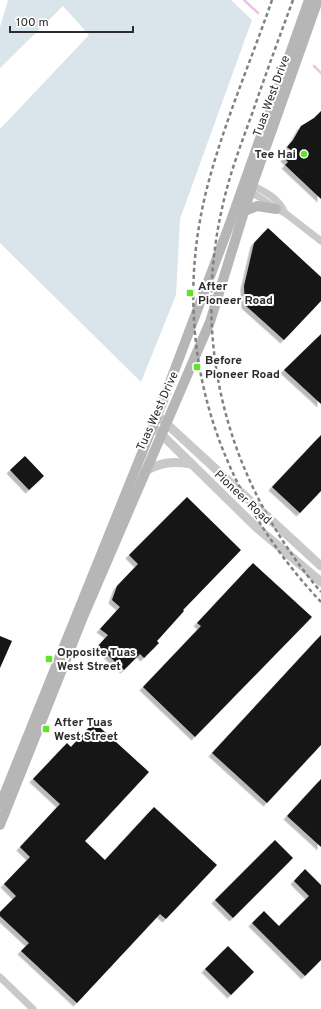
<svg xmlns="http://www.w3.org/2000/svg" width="321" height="1009" font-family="Overpass,sans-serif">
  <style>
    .green { fill: #d9e5ea }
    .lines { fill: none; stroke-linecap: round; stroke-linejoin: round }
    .stream { stroke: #eac5e3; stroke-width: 2.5 }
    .building { fill: #131313; filter: url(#shadow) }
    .minor { stroke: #c9c9c9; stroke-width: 7 }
    .tertiary { stroke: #c9c9c9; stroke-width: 9 }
    .secondary { stroke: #b6b6b6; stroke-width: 10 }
    .rail { stroke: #818181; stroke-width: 2.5; stroke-dasharray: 4 3; stroke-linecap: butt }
    .poi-dot { fill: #60e22f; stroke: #fff; stroke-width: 1.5 }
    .labels { text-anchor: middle; stroke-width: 4; stroke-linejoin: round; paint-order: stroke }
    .street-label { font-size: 12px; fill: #2c2c2c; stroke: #fff }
    .poi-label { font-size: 12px; font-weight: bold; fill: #2c2c2c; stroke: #fff; text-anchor: start }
  </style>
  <defs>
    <filter id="shadow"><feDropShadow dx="-3.5" dy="3.5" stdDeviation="0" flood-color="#0004"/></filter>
  </defs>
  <rect width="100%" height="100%" fill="#fff"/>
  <polygon class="green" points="8,0 231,0 252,20 180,219 176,295 141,382 0,243 0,129 89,35 63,6 0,68 0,27"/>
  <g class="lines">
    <g class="stream">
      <polyline points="244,0 258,13"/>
      <polyline points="314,66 321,73"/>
    </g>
  </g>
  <g class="building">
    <polygon points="321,111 321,199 285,165 288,162 284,158 291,150 287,147 293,140 301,126 314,118"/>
    <polygon points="268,228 321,277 321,301 284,340 245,305 244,286 254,243"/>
    <polygon points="321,334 321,404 284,370"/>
    <polygon points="321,435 321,491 300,513 272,487"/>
    <polygon points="25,456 44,476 29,490 10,470"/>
    <polygon points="187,497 241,550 183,610 184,611 157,641 159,643 144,658 140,654 124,670 98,646 108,635 100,629 120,607 112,600 117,586 138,564 129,555"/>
    <polygon points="253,563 312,617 195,737 143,687 201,626 197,623"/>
    <polygon points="321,635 321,745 267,803 212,753"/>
    <polygon points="0,636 12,641 0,668"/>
    <polygon points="94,722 149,772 85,841 105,860 154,807 217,865 166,919 160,914 77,1003 21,951 29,943 0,916 0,912 16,896 4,884 30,857 20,847 60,804 33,779 67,743 71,747"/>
    <polygon points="321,779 321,847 287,816"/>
    <polygon points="275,840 293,858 233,918 215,900"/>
    <polygon points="305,869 321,885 321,960 305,976 252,923 264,911 279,926 309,896 294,881"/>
    <polygon points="228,946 254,972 231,995 205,969"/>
  </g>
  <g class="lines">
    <g class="minor">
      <path d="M249,184c14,6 30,14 36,29"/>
      <path d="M247,191c15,5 24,17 38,22l36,28"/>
      <polyline points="0,977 33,1009"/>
    </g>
    <g class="tertiary">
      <polyline points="157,415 321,566"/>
      <polyline points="158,431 256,527 321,582"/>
      <path d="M145,471c17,-9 28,-10 46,-7"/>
    </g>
    <g class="secondary">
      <polyline points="245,211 257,206 276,209"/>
      <polyline points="0,805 161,406 229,226 309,0"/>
      <polyline points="0,825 83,617 210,322 252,186 318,0"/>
    </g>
    <g class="rail">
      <path d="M272,0c-21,61 -49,125 -65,188 -39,153 7,300 114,414"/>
      <path d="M293,0c-14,38 -28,76 -41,114 -11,30 -22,59 -29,90 -33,141 5,279 98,388"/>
    </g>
  </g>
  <g class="poi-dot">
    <circle cx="304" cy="154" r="4"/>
    <rect x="186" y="289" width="8" height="8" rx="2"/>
    <rect x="193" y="363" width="8" height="8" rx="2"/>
    <rect x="45" y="655" width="8" height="8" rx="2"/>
    <rect x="42" y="725" width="8" height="8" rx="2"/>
  </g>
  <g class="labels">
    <g class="street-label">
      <text transform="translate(271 96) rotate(-70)" y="4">Tuas West Drive</text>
      <text transform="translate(157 411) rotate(-66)" y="4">Tuas West Drive</text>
      <text transform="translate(243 497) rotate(43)" y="4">Pioneer Road</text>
    </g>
    <g class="poi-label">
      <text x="296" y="158" text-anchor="end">Tee Hai</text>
      <text x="198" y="290">After<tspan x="198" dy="14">Pioneer Road</tspan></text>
      <text x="205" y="364">Before<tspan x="205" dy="14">Pioneer Road</tspan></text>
      <text x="57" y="656">Opposite Tuas<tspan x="57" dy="14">West Street</tspan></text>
      <text x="54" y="726">After Tuas<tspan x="54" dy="14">West Street</tspan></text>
    </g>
  </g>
  <path d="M10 26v6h123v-6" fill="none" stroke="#2c2c2c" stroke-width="2"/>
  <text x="16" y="26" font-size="12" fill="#2c2c2c" stroke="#ffffff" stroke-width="3" paint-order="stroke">100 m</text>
</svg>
